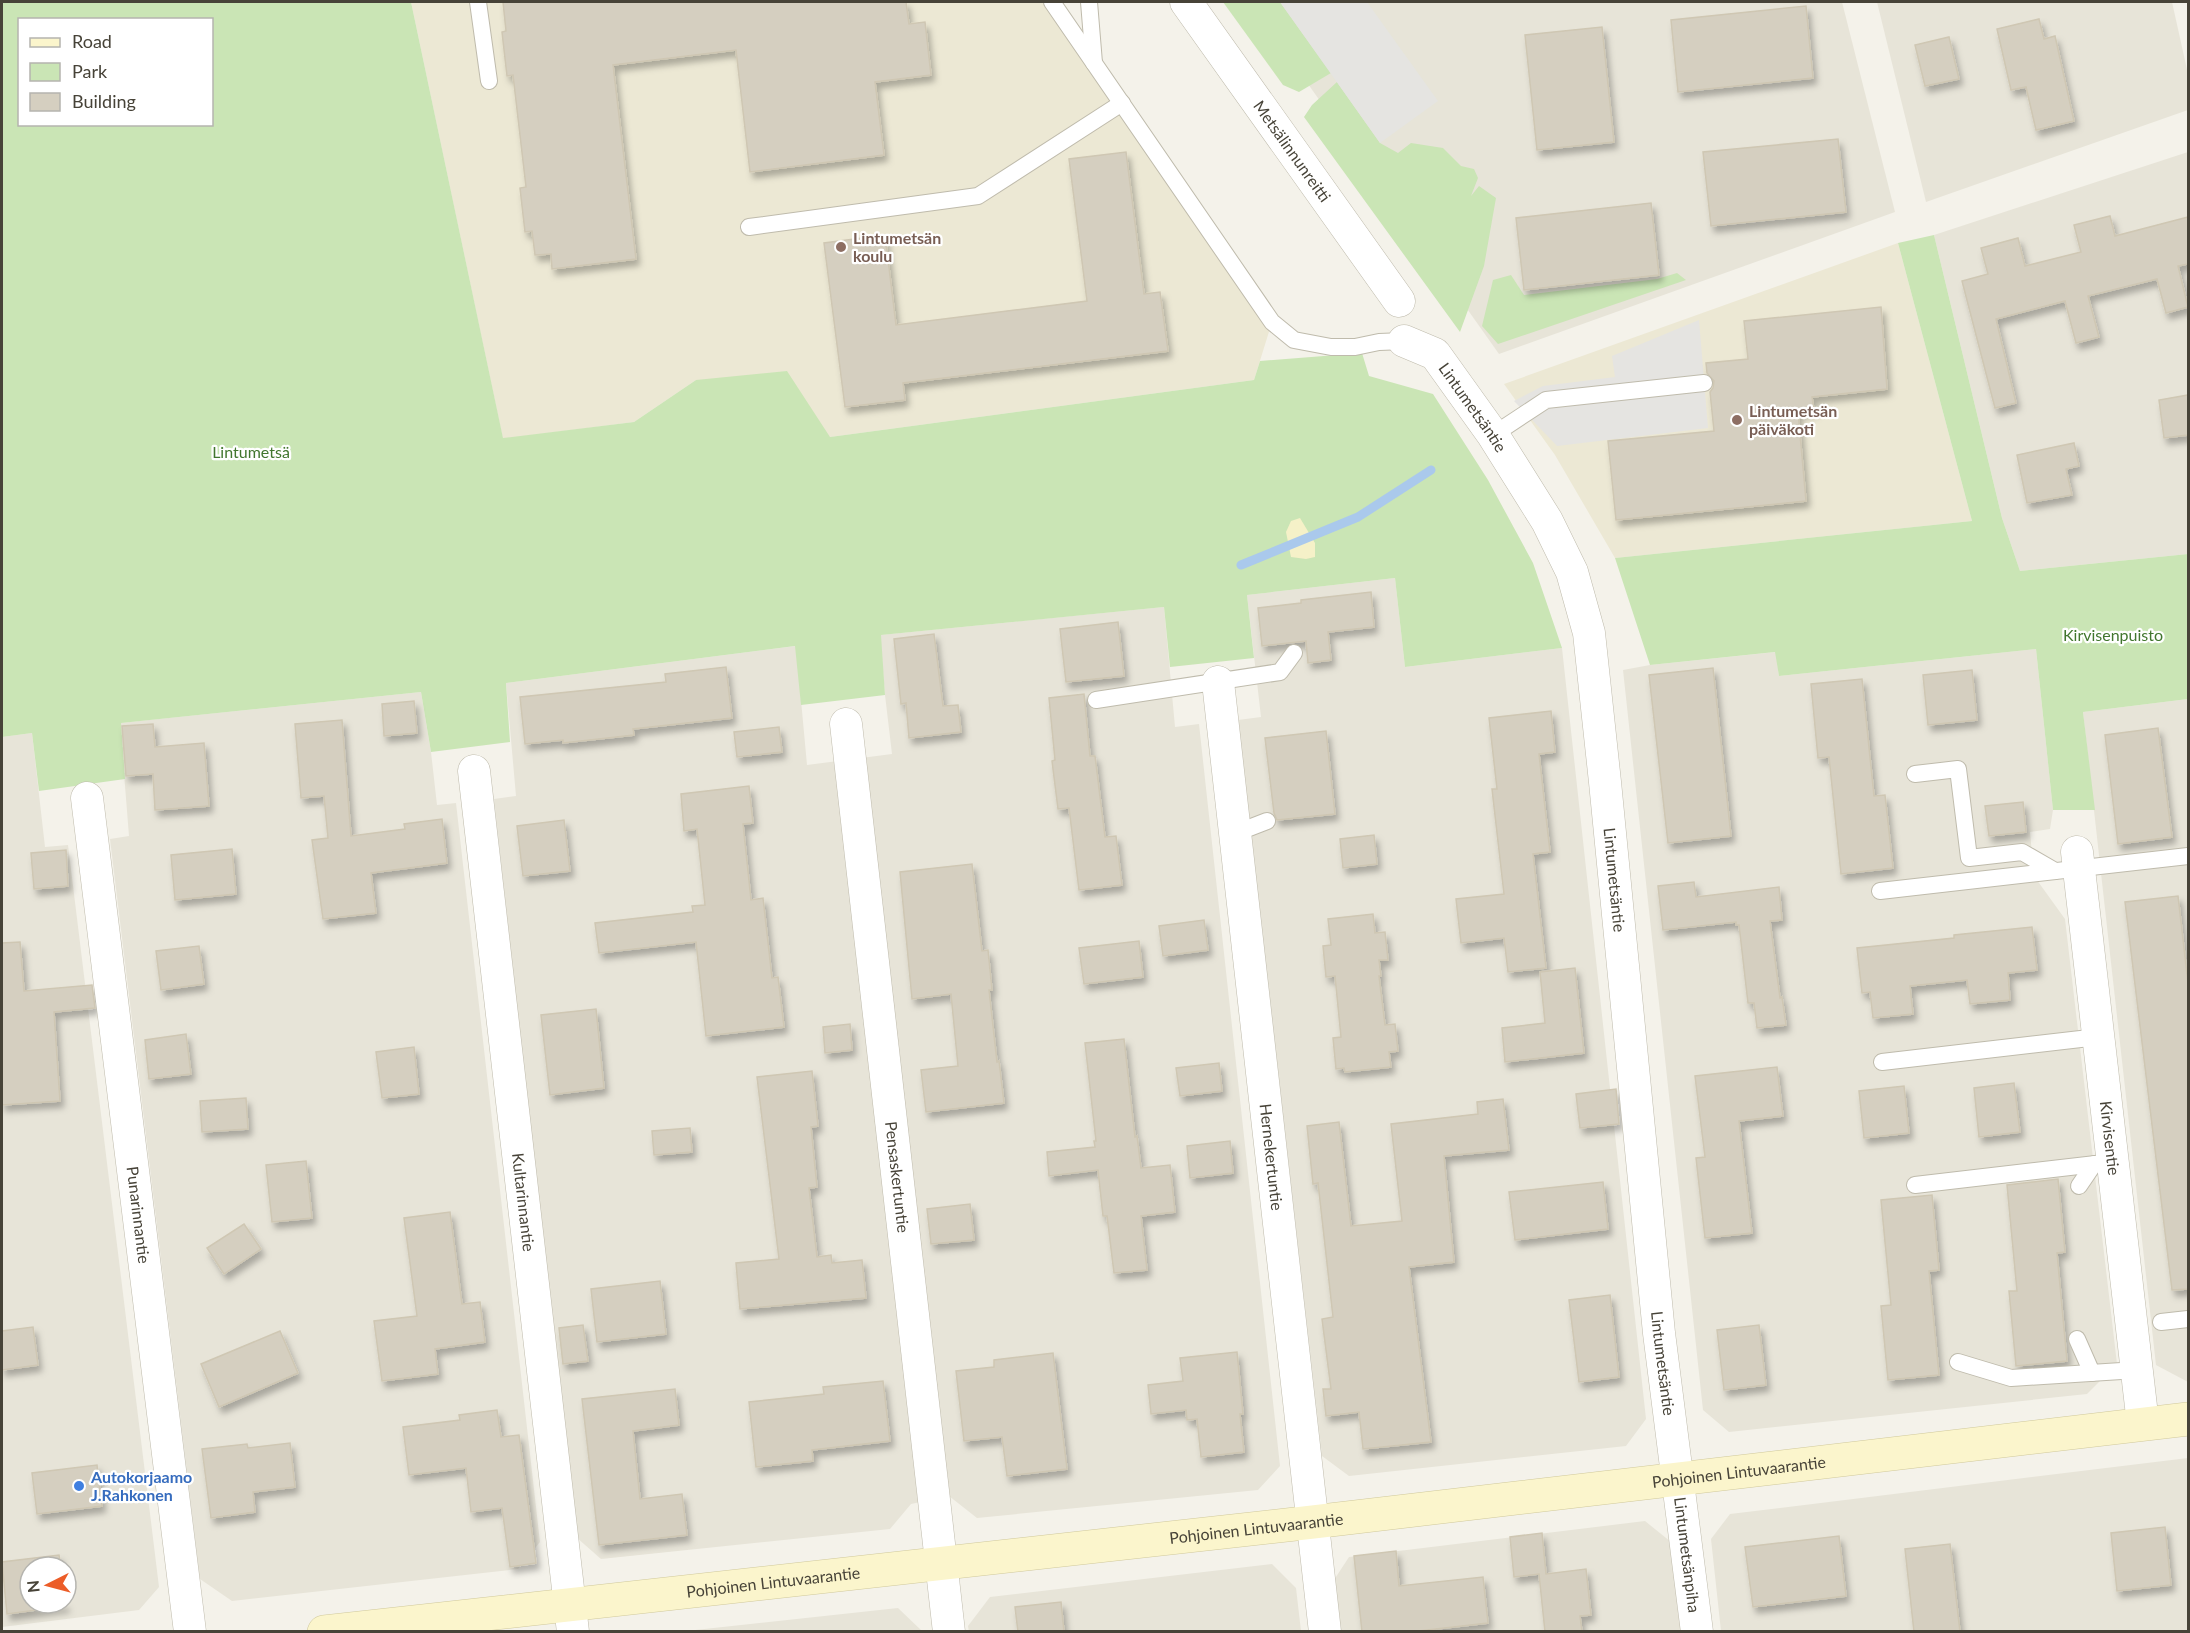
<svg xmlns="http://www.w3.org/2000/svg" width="2190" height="1633" font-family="Lato,sans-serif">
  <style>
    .residential { fill: #e7e4d8; fill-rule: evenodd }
    .education { fill: #ece8d4 }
    .green { fill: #cae5b5; fill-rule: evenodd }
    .sand { fill: #f5f1c8 }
    .parking { fill: #e5e4e1 }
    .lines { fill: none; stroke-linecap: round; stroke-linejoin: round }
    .stream { stroke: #aac9ec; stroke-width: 9 }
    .building { fill: #d5cfc0; stroke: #cfc7b3; stroke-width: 1.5; filter: url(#shadow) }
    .lane-casing { stroke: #bfbbac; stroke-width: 18 }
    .street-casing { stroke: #bfbbac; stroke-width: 33 }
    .secondary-casing { stroke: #d0c99c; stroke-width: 34 }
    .lane { stroke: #fff; stroke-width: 16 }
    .street { stroke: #fff; stroke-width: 32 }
    .secondary { stroke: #fbf5cc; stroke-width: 33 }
    .education-dot { fill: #8d6e63; stroke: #fff; stroke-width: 2 }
    .shop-dot { fill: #3f7fe0; stroke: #fff; stroke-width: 2 }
    .labels { text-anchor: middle; stroke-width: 4.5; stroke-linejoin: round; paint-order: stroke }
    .street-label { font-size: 16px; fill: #474338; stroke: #fff }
    .education-label { font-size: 16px; font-weight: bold; fill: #785e54; stroke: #fff; text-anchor: start }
    .park-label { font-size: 16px; fill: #41762e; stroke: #fff }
    .shop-label { font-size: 16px; font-weight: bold; fill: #366cbe; stroke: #fff; text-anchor: start }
  </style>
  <defs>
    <filter id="shadow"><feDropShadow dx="3.5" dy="6" stdDeviation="3" flood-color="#0004"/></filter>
  </defs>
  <rect width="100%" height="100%" fill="#f4f2ea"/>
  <g class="residential">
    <polygon points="1250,2 1842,2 1895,212 1499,354"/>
    <polygon points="1877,2 2172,2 2188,74 2188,110 1926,202"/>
    <polygon points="2188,152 2188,554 2020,571 2002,518 1934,235"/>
    <polygon points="1395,578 1405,667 1562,648 1646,1419 1626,1446 1349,1476 1322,1456 1238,720 1261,717 1247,595"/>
    <polygon points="1164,607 1175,727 1199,724 1280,1466 1258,1490 977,1518 949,1496 911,1504 890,1529 601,1559 576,1537 494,799 516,796 506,683 796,646 807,765 892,754 885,695 880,635"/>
    <polygon points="2036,649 2053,810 2050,829 2030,832 2034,876 2065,919 2117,1364 2087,1394 1729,1432 1703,1410 1623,670 1650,665 1776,652 1779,676"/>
    <polygon points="421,692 431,752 437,805 456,803 540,1542 518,1569 232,1601 200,1579 110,839 129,836 120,723"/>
    <polygon points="2188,699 2188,1382 2156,1365 2083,712"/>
    <path d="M32,733l13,114 23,-2 91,742 -20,23 -137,17v-890zM30,1567h36v36h-36z"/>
    <polygon points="2188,1458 2188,1631 1721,1631 1711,1539 1730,1514"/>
    <polygon points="1645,1521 1671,1542 1681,1631 1338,1631 1332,1583 1349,1557"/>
    <polygon points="1272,1564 1296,1588 1301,1631 969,1632 968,1626 990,1597"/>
    <polygon points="898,1608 922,1631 686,1631"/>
  </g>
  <g class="education">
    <polygon points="411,2 1052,2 1272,322 1254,380 830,437 696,380 634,422 503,439"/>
    <polygon points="1898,243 1972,521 1615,558 1555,455 1504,384"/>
  </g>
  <g class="green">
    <path d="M2,2h409l92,436 131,-16 62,-42 91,-9 43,66 424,-57 6,-19 102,-8 7,23 64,18 55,86 45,83 29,85 -157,19 -10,-89 -148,17 7,63 -84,9 -6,-60 -283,28 4,60 -84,10 -6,-59 -289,37 4,59 -79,10 -10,-60 -300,31 4,56 -86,12 -7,-58 -30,4zM20,20h192v104h-192z"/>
    <polygon points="1223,2 1280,2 1331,73 1299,92 1283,85"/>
    <polygon points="1337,82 1380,143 1398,153 1411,143 1443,148 1461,166 1474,169 1478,178 1471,196 1479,186 1496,198 1484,266 1460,332 1304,117 1312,105"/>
    <polygon points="1934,235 2002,518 2020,571 2188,554 2188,699 2083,712 2095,810 2053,810 2036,649 1779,676 1775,652 1650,665 1615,558 1972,521 1898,243"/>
    <polygon points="1677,273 1686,280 1498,344 1482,326 1493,280 1511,275 1524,295 1657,279"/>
  </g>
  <polygon class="sand" points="1300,518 1315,543 1315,557 1306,559 1291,557 1286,532 1291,521"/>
  <g class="parking">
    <polygon points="1280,2 1367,2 1438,101 1380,143"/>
    <polygon points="1699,320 1708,428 1557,446 1514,401 1543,386 1615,377 1612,356"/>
  </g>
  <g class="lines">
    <polyline class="stream" points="1241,565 1358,517 1431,470"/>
  </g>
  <g class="building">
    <polygon points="503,2 906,2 909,24 925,22 931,75 875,82 884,155 750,172 736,50 613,65 636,259 552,269 551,254 535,255 532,231 525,232 520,188 526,187 513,75 507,76 502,32 506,31"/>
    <polygon points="1806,6 1813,78 1678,92 1671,20"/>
    <polygon points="2039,19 2044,39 2055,36 2074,121 2036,130 2026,87 2011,90 1997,29"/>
    <polygon points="1602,27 1614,142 1537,150 1525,35"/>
    <polygon points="1949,37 1959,79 1925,86 1915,45"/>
    <polygon points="1838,139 1846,212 1711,226 1703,152"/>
    <polygon points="1126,152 1144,294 1160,292 1168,351 903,383 905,400 845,407 824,243 885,235 896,325 1087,301 1069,159"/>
    <polygon points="1651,203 1659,275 1524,290 1516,218"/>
    <polygon points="2110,216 2115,236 2188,217 2188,264 2178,266 2188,307 2166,313 2157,279 2088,296 2099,337 2076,343 2065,301 1996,319 2016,403 1995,408 1962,281 1988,274 1981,248 2018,238 2025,266 2081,252 2074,225"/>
    <polygon points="1881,307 1887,389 1812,397 1814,410 1798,412 1806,501 1616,520 1608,441 1714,431 1710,392 1713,388 1714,381 1707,373 1706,363 1748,359 1744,321"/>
    <polygon points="2188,395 2188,435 2164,438 2159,400"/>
    <polygon points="2074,443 2079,466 2066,469 2072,495 2027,503 2017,455"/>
    <polygon points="1371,592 1374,627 1328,632 1331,660 1308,663 1306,641 1262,646 1258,608 1301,603 1301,600"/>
    <polygon points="1118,622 1124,676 1066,682 1060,629"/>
    <polygon points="934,634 943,706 958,705 961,732 909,738 906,703 901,704 894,639"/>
    <polygon points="726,667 732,718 633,729 634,735 563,743 563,740 525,744 520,697 666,682 665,674"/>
    <polygon points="1713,668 1731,836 1668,843 1649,675"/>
    <polygon points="1972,670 1977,720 1928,725 1923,675"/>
    <polygon points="1862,679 1874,796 1885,795 1893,868 1841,874 1829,757 1818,758 1811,684"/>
    <polygon points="1084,694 1090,756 1095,756 1105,837 1116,836 1122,885 1079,890 1069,808 1058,809 1052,761 1055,760 1049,698"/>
    <polygon points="414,701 417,733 384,736 382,704"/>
    <polygon points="1551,711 1555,752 1539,754 1550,852 1533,854 1546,968 1508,972 1504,938 1461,943 1456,899 1504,894 1492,789 1497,789 1489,718"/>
    <polygon points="342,720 351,836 405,829 404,824 442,819 447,863 371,873 376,913 323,919 312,840 328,838 324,796 301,798 295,724"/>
    <polygon points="153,724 155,747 204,743 209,806 155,810 153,774 126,776 122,726"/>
    <polygon points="779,727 782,752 737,757 734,732"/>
    <polygon points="2158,728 2172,837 2118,844 2105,735"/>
    <polygon points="1326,731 1335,814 1277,820 1274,813 1265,738"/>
    <polygon points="749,786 753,823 743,824 751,900 763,898 772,978 778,977 784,1027 706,1036 696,942 599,953 595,923 693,912 692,906 705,905 697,829 684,831 681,794"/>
    <polygon points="2023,802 2026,832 1989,836 1985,806"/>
    <polygon points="564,820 570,871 523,876 517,826"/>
    <polygon points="1374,835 1377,864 1343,868 1340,839"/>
    <polygon points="232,849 236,894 175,900 171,855"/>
    <polygon points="66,850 68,886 34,889 31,853"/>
    <polygon points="972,864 982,951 988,950 992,990 989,990 997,1062 999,1061 1004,1103 926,1112 921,1070 958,1066 951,994 912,999 900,872"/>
    <polygon points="1694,882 1696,897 1779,887 1782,920 1770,921 1780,998 1782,997 1786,1025 1757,1028 1754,1003 1748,1003 1739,925 1736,925 1736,922 1663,930 1658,886"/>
    <polygon points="2178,896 2188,983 2188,1289 2172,1290 2125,902"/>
    <polygon points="1373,914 1375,933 1385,932 1388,960 1379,960 1381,976 1379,976 1385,1025 1395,1024 1398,1051 1389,1052 1391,1067 1345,1072 1344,1068 1336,1069 1333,1038 1341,1037 1335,976 1326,977 1323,946 1331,945 1328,919"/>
    <polygon points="1204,920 1208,950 1163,956 1159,926"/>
    <polygon points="2032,927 2037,970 2008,973 2010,1000 1970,1004 1967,980 1910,986 1913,1014 1873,1018 1870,992 1862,993 1857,948 1954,938 1954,935"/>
    <polygon points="1139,941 1143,977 1084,984 1079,948"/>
    <polygon points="20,942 24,991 92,985 95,1008 54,1012 60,1101 2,1105 2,943"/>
    <polygon points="199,946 204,984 161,990 156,951"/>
    <polygon points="1575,968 1584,1053 1505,1062 1502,1028 1545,1023 1540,972"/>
    <polygon points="596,1009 604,1088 550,1095 541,1015"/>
    <polygon points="850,1024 852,1050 825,1053 823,1027"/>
    <polygon points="186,1034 191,1074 149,1079 145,1040"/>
    <polygon points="1124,1039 1135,1137 1137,1136 1141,1168 1170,1165 1175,1212 1141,1216 1147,1270 1114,1273 1107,1216 1103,1216 1098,1170 1049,1176 1047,1152 1095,1147 1094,1141 1096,1141 1085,1043"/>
    <polygon points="414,1047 419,1094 382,1098 376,1052"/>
    <polygon points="1219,1063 1222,1091 1180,1096 1176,1068"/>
    <polygon points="1777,1067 1783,1116 1739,1121 1752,1233 1705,1238 1696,1158 1705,1157 1695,1076"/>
    <polygon points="812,1071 818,1126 811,1127 817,1187 809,1188 817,1257 831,1255 832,1263 862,1260 866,1298 740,1309 736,1263 779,1259 757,1077"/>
    <polygon points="2014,1083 2020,1132 1979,1137 1974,1088"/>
    <polygon points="1904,1086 1909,1133 1864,1138 1859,1091"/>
    <polygon points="1616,1089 1619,1124 1580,1128 1576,1094"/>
    <polygon points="246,1098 248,1129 202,1132 200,1101"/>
    <polygon points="1503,1099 1509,1150 1444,1156 1454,1262 1409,1267 1431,1442 1363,1449 1359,1412 1326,1416 1323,1389 1331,1389 1322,1319 1333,1317 1318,1183 1313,1184 1307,1126 1339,1122 1351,1226 1402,1221 1391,1124 1478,1114 1477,1102"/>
    <polygon points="690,1128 692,1152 654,1155 652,1131"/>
    <polygon points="1230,1141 1233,1173 1190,1178 1187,1146"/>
    <polygon points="306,1161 312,1218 272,1222 266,1165"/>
    <polygon points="2058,1179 2065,1252 2057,1253 2067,1361 2016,1366 2009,1291 2017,1291 2007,1185"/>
    <polygon points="1603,1182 1608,1229 1515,1240 1509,1192"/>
    <polygon points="1932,1195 1939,1270 1929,1271 1939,1375 1888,1380 1881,1306 1891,1305 1881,1200"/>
    <polygon points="970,1204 974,1240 931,1244 927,1209"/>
    <polygon points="450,1212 462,1304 480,1302 485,1342 435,1349 438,1374 382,1381 374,1321 417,1316 404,1218"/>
    <polygon points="244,1224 261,1249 224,1274 207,1248"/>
    <polygon points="660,1281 666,1334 597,1342 591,1289"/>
    <polygon points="1610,1295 1619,1377 1579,1382 1569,1300"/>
    <polygon points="583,1325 588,1361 563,1364 559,1328"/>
    <polygon points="1759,1325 1766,1385 1724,1390 1717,1330"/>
    <polygon points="33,1327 38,1365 2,1370 2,1331"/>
    <polygon points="280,1331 298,1373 219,1407 201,1364"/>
    <polygon points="1237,1352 1243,1414 1240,1414 1244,1452 1201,1457 1197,1419 1187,1420 1186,1410 1151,1414 1148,1385 1183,1381 1180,1358"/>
    <polygon points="1053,1353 1067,1469 1007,1476 1002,1437 964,1441 956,1371 994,1367 994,1360"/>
    <polygon points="883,1381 890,1441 812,1450 813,1461 756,1467 749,1402 824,1394 823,1387"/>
    <polygon points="675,1389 679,1425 633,1431 640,1499 682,1494 687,1535 599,1545 582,1399"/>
    <polygon points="497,1410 501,1437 519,1435 536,1563 510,1567 502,1508 471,1512 466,1468 409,1475 403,1427 460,1420 459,1415"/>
    <polygon points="290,1443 295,1487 253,1492 255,1512 211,1518 202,1449 247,1444 248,1448"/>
    <polygon points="97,1465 102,1506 37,1514 32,1473"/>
    <polygon points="2165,1527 2171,1585 2117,1591 2111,1533"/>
    <polygon points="1542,1533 1546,1574 1586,1569 1591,1615 1580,1616 1582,1632 1545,1632 1539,1574 1514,1577 1510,1537"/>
    <polygon points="1839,1536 1846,1596 1753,1607 1745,1547"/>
    <polygon points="1950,1544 1960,1632 1914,1632 1905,1549"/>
    <polygon points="1396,1551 1399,1586 1483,1577 1488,1623 1410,1632 1362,1632 1354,1556"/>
    <polygon points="59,1555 61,1567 30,1567 30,1603 65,1603 66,1606 7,1614 2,1562"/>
    <polygon points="1061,1602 1064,1632 1018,1632 1015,1607"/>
  </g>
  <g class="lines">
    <defs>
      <g id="lane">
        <polyline points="478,2 489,81"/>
        <polyline points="1052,2 1272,322 1294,340 1331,347 1355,347 1379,342 1404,341"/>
        <polyline points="1089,2 1094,63"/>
        <polyline points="749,227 978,196 1122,103"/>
        <polyline points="1493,435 1546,400 1704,383"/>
        <polyline points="1096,700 1280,672 1294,653"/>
        <polyline points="1915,774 1958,769 1969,858 2022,852 2055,871"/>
        <polyline points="1236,833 1267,821"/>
        <polyline points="1880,891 2188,856"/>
        <polyline points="1882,1062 2098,1037"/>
        <polyline points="1915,1185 2113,1162"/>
        <polyline points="2079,1186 2094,1164"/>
        <polyline points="2161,1322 2188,1319"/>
        <polyline points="2077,1339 2092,1373"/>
        <polyline points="1958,1362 2011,1378 2137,1370"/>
      </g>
      <g id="street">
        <path id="s1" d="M1186,2l213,299"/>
        <path id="s2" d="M1404,341l31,13 58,81 54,86 25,51 17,61 16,149 54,551 38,299"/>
        <path id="s3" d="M1218,682l107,950"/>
        <path id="s4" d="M846,724l103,908"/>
        <path id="s5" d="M474,771l99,861"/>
        <path id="s6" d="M87,798l103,834"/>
        <path id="s7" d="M2077,852l66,572"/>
      </g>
      <g id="secondary">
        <path id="s8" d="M324,1632l989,-110 875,-103"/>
      </g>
    </defs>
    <use href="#lane" class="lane-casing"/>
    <use href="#street" class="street-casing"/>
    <use href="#secondary" class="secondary-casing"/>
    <use href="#lane" class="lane"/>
    <use href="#street" class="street"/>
    <use href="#secondary" class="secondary"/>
  </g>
  <g class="education-dot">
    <circle cx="841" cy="247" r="6"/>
    <circle cx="1737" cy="420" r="6"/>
  </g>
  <circle class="shop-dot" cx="79" cy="1486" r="6"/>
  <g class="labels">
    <g class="street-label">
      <text dy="6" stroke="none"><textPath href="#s1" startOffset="183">Metsälinnunreitti</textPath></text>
      <text dy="6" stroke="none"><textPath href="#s2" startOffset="99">Lintumetsäntie</textPath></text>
      <text dy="6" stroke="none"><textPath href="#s2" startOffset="603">Lintumetsäntie</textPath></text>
      <text dy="6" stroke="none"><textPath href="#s7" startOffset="288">Kirvisentie</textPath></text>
      <text dy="6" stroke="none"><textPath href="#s3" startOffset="478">Hernekertuntie</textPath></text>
      <text dy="6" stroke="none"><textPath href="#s4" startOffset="456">Pensaskertuntie</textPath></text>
      <text dy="6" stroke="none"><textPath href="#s5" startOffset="434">Kultarinnantie</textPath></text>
      <text dy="6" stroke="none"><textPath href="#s6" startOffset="420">Punarinnantie</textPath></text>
      <text dy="6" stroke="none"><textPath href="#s2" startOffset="1089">Lintumetsäntie</textPath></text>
      <text dy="6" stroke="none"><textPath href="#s8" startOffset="1424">Pohjoinen Lintuvaarantie</textPath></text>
      <text dy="6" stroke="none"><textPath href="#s8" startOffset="938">Pohjoinen Lintuvaarantie</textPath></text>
      <text dy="6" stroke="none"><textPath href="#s2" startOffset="1282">Lintumetsänpiha</textPath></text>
      <text dy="6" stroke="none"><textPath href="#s8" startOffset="452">Pohjoinen Lintuvaarantie</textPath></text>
    </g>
    <g class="education-label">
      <text x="853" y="244">Lintumetsän<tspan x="853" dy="18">koulu</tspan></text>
      <text x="1749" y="417">Lintumetsän<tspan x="1749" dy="18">päiväkoti</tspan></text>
    </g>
    <g class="park-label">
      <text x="251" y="458">Lintumetsä</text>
      <text x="2113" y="641">Kirvisenpuisto</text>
    </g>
    <g class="shop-label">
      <text x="91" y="1483">Autokorjaamo<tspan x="91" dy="18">J.Rahkonen</tspan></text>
    </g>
  </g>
  <rect width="2190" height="1633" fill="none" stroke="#474338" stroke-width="6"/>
  <rect x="18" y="18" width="195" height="108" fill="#ffffff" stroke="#b5b4af" stroke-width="1.5"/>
  <rect x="30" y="38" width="30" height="9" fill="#fbf5cc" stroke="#b5b4af" stroke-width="1.5"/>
  <text x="72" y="48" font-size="18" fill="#474338">Road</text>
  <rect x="30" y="63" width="30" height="18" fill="#cae5b5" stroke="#b5b4af" stroke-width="1.5"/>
  <text x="72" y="78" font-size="18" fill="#474338">Park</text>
  <rect x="30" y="93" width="30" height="18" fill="#d5cfc0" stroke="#b5b4af" stroke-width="1.5"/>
  <text x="72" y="108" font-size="18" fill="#474338">Building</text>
  <g transform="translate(48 1585) rotate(264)"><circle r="28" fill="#ffffff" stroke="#b5b4af" stroke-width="1.5"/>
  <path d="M0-4.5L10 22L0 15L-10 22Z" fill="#ec5d28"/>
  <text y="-9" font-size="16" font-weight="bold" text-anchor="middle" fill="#474338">N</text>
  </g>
</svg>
